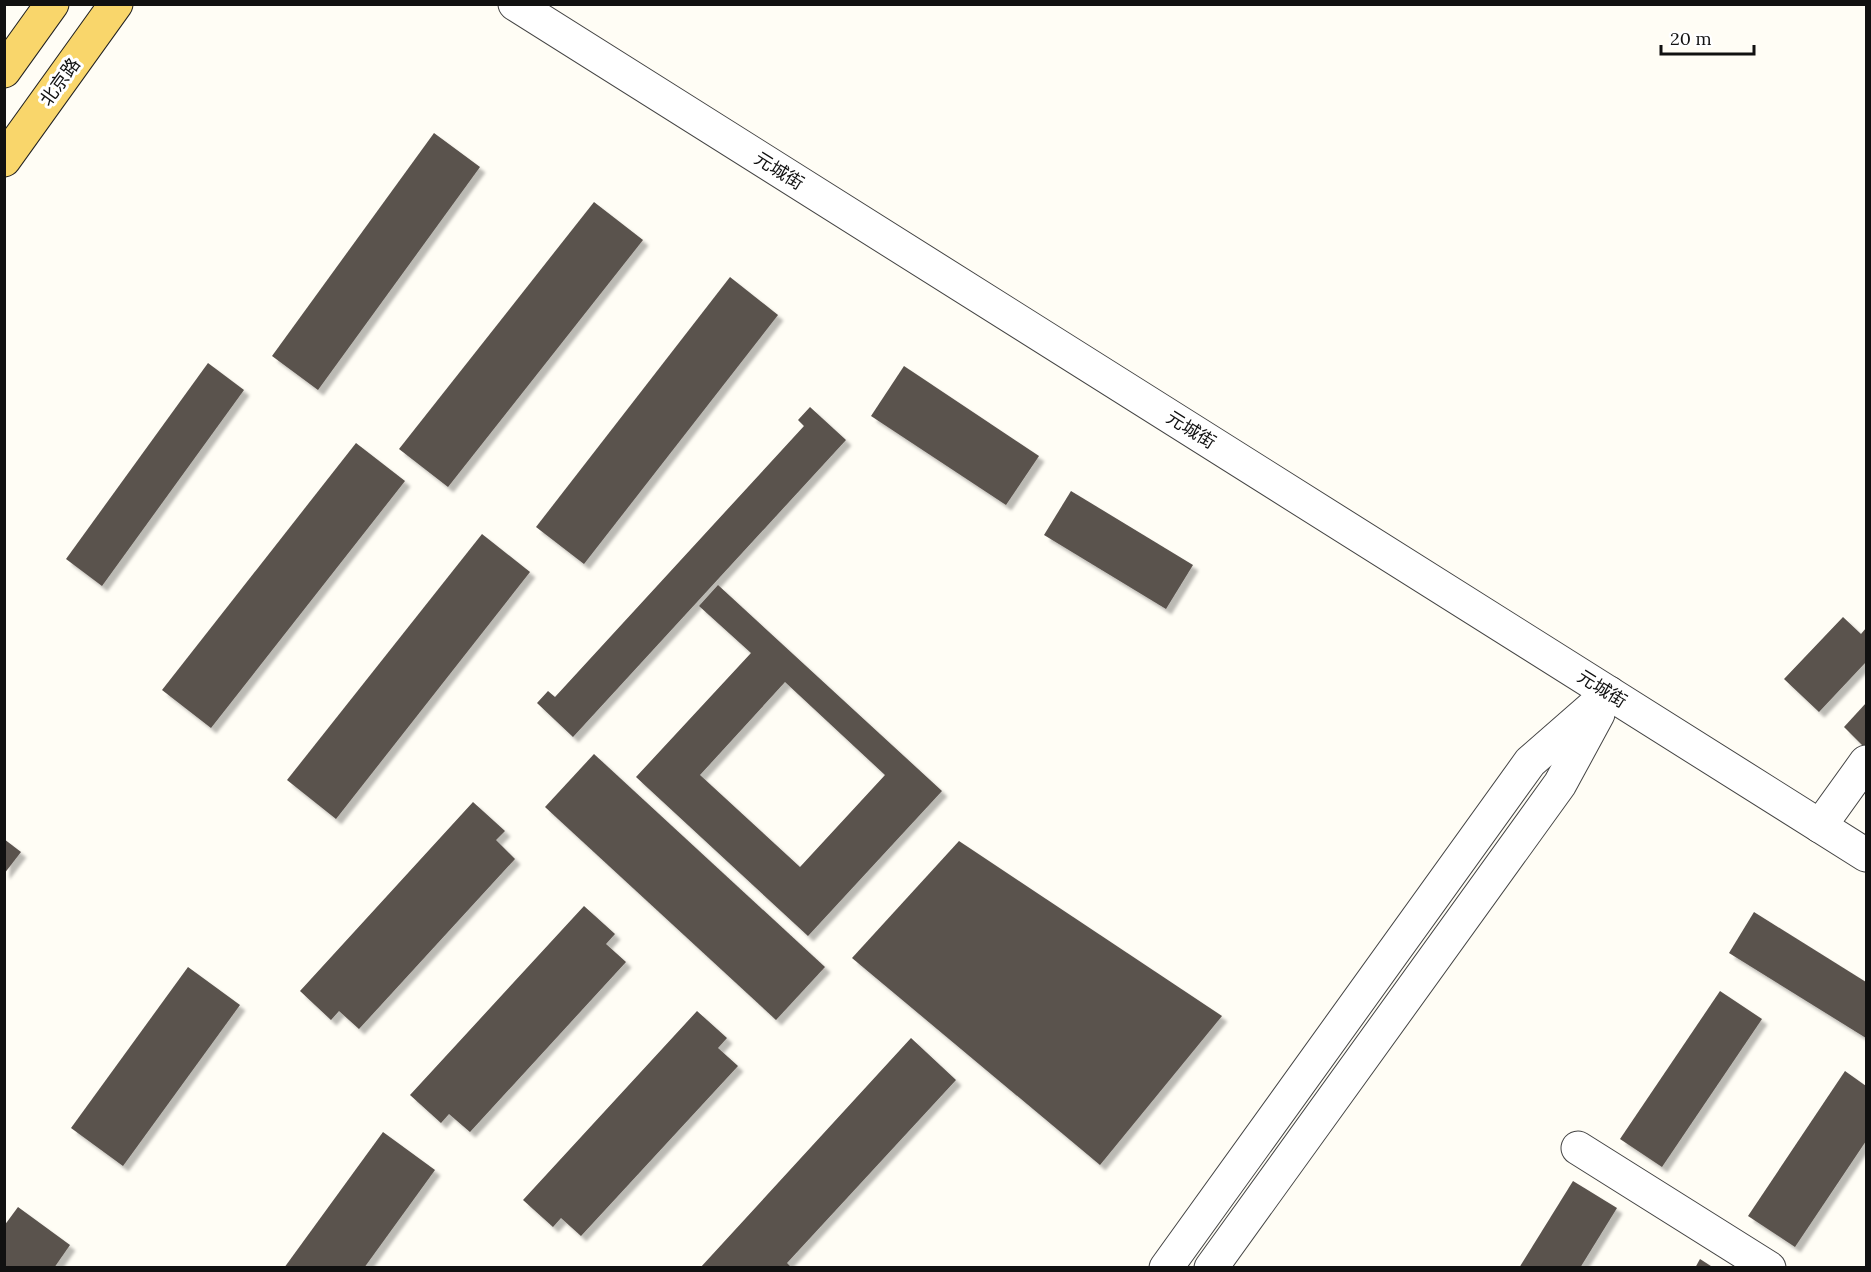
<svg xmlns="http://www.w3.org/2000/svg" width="1871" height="1272" font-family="Lora,'Noto Sans SC',serif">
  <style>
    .building { fill: #5a524d; fill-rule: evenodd; filter: url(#shadow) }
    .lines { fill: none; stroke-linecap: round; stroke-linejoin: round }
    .minor-casing { stroke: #444; stroke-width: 35 }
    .major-casing { stroke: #222; stroke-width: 35 }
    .minor { stroke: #fff; stroke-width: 33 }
    .major { stroke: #f9d66b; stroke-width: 33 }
    .labels { text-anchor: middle; stroke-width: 6; stroke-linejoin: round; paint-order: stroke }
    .street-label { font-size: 18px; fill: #111; stroke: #fff }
  </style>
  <defs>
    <filter id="shadow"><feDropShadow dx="5.5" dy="5.5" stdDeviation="1.5" flood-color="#0004"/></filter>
  </defs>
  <rect width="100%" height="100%" fill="#fffdf5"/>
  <g class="building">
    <polygon points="434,133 480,167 318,390 272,356"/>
    <polygon points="594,202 643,240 448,487 399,449"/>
    <polygon points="730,277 778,315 584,564 536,527"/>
    <polygon points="208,363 244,390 102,586 66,559"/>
    <polygon points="904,366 1039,456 1006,505 871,416"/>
    <polygon points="810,407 846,440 573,737 537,703 548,691 555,697 804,426 798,420"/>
    <polygon points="356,443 405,481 211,728 162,690"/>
    <polygon points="1071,491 1193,565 1166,609 1044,535"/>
    <polygon points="482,534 530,572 336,819 287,780"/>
    <path d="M718,585l224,206 -134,145 -172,-159 115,-124 -52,-47zM785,682l100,93 -85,92 -100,-92z"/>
    <polygon points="1843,617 1861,634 1866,628 1866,662 1819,712 1784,679"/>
    <polygon points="1866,703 1866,749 1844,727"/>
    <polygon points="594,754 825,967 776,1020 545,807"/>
    <polygon points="473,802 505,831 496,840 515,859 359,1029 339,1011 331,1020 300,991"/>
    <polygon points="4,839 21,852 4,874"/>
    <polygon points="959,841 1222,1016 1100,1165 852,958"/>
    <polygon points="584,906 615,934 606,944 626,962 470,1132 449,1114 441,1123 410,1095"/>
    <polygon points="1754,912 1866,982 1866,1038 1729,953"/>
    <polygon points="188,967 240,1005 123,1166 71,1128"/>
    <polygon points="1720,991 1762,1019 1662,1167 1620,1139"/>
    <polygon points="697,1011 727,1038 718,1048 738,1066 581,1236 561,1218 553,1227 523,1200"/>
    <polygon points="911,1038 956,1080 787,1263 792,1268 700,1268"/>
    <polygon points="1845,1071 1866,1086 1866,1141 1795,1247 1748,1216"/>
    <polygon points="383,1132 435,1170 364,1268 284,1268"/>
    <polygon points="1573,1181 1617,1208 1580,1268 1519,1268"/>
    <polygon points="18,1207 70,1245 54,1268 4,1268 4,1226"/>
    <polygon points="1700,1259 1714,1268 1695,1268"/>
  </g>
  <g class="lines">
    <defs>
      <g id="minor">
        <polyline points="515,4 1866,855"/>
        <polyline points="1820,826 1866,762"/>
        <polyline points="1578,1148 1769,1268"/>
        <polyline points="1166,1268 1530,762 1609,693"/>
        <polyline points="1211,1268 1560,784 1598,714"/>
      </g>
      <g id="major">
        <polyline points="4,71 52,4"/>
        <polyline points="4,160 116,4"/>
      </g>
    </defs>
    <use href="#minor" class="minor-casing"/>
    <use href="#major" class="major-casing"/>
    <use href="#minor" class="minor"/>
    <use href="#major" class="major"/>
  </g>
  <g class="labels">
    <g class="street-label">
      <text transform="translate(60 82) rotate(-54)" y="6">北京路</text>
      <text transform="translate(779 171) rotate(32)" y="6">元城街</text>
      <text transform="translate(1191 430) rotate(32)" y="6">元城街</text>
      <text transform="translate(1602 689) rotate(32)" y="6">元城街</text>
    </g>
  </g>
  <rect width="1871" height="1272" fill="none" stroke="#111111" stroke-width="12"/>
  <path d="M1661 45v9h93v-9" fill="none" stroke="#111111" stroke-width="3"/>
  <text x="1670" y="45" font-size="18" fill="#111111" stroke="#ffffff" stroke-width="4.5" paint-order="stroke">20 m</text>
</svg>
